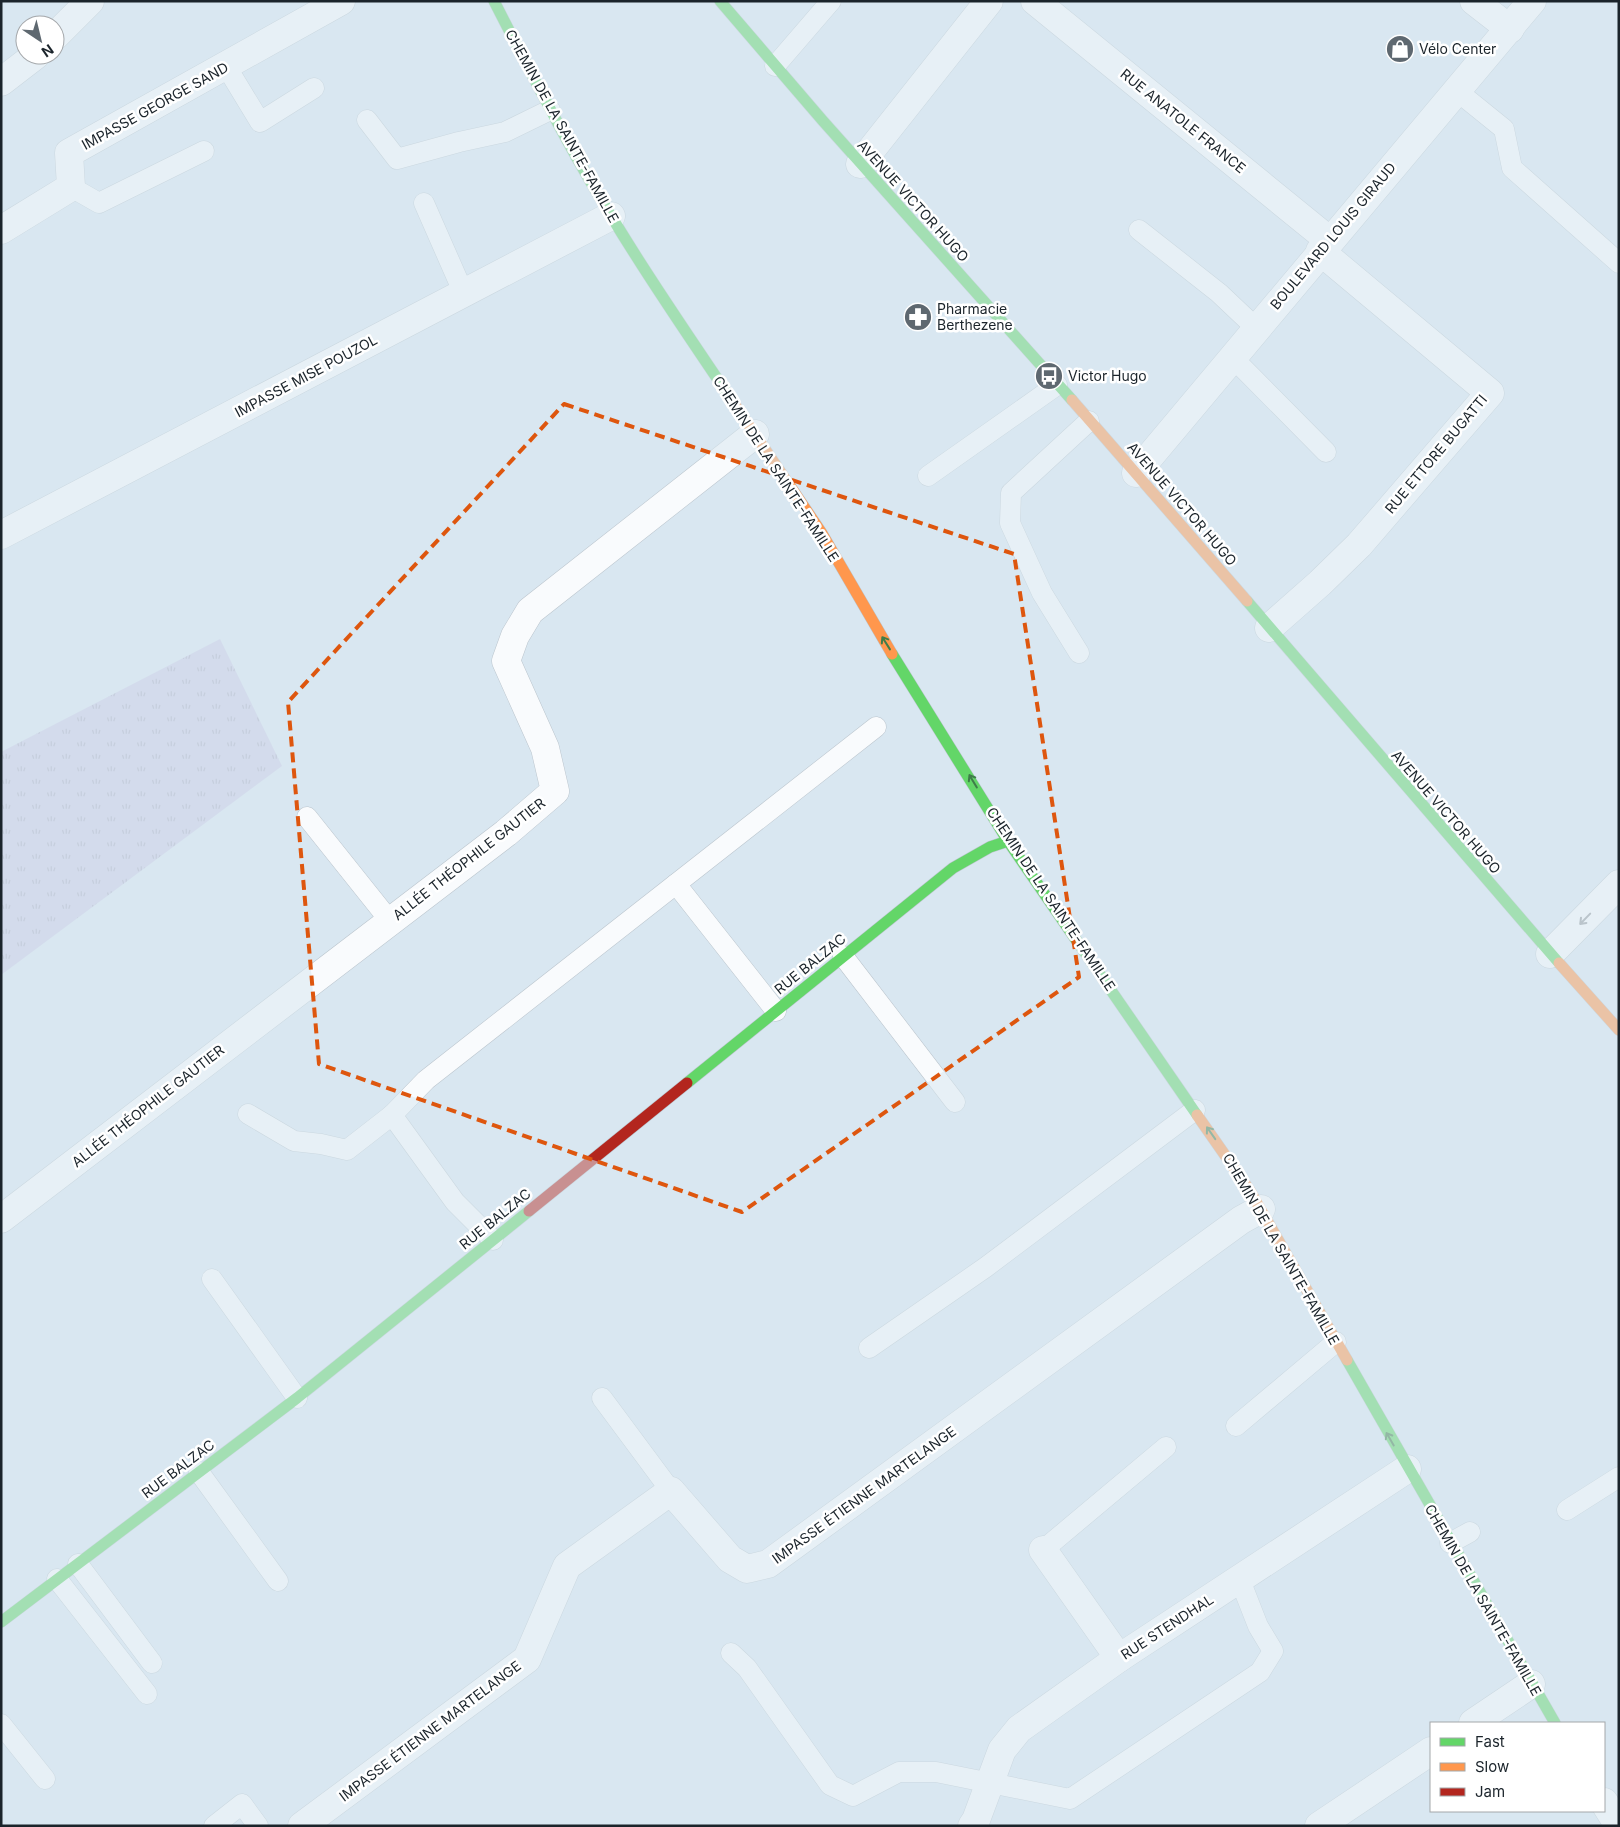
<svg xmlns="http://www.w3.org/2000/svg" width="1620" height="1827" font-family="Inter,sans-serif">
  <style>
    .grass { fill: url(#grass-tufts) }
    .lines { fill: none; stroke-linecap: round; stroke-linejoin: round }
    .lane-casing { stroke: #bbc5cd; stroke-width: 21 }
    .street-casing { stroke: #bbc5cd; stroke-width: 29 }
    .fast-casing { stroke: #bbc5cd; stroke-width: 12 }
    .slow-casing { stroke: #bbc5cd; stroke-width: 12 }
    .jam-casing { stroke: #bbc5cd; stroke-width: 12 }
    .lane { stroke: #f9fbfd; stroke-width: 20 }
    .street { stroke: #f9fbfd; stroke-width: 28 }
    .fast { stroke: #63d668; stroke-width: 11 }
    .slow { stroke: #ff974d; stroke-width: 11 }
    .jam { stroke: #b3261e; stroke-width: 11 }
    .oneway { stroke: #3f7d4a }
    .oneway2 { stroke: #959a9e }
    .marked { fill: none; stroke: #de560e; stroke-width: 4; stroke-dasharray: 10 6; stroke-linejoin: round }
    .labels { text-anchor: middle; stroke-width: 5; stroke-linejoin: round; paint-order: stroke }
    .poi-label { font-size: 14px; fill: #1b242b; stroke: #fff; text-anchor: start }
    .street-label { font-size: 14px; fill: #1b242b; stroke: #fff }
  </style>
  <defs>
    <pattern id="grass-tufts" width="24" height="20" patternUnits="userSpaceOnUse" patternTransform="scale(1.25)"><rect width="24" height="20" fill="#cdcde7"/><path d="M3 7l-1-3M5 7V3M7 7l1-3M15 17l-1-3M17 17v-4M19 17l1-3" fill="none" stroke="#afb0c6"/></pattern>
  </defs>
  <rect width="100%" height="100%" fill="#d9e7f1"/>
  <polygon class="grass" points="220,639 282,766 1,975 1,752"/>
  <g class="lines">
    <defs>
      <g id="lane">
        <polyline points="226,66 260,122 314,88"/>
        <polyline points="775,66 831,1"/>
        <polyline points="1457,91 1504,129 1512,168 1619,263"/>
        <polyline points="367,120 397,159 459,142 505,132 550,110"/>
        <polyline points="71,187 99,203 204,151"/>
        <polyline points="424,203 464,294"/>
        <polyline points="1139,230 1219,293 1256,328"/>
        <polyline points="1232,357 1326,452"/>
        <polyline points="928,476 1057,385"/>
        <polyline points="1079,653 1042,593 1010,523 1011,493 1089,421"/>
        <polyline points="307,817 390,921"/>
        <polyline points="676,884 776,1011"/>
        <polyline points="843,956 955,1102"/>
        <polyline points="248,1114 294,1141 321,1144 347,1150 392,1115"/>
        <polyline points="493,1240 455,1202 392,1115 426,1080 876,727"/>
        <polyline points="212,1279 297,1398"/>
        <polyline points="869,1348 986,1267 1195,1110"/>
        <polyline points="602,1398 671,1491"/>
        <polyline points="1236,1426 1336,1342"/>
        <polyline points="199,1472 278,1581"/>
        <polyline points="1567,1510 1619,1477"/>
        <polyline points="1450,1543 1470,1532"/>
        <polyline points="1043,1550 1166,1447"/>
        <polyline points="78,1564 152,1663"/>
        <polyline points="57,1579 147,1694"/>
        <polyline points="731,1653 747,1668 830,1785 853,1796 899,1772 936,1772 1070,1799 1260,1672 1273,1651 1258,1626 1240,1580"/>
        <polyline points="1,1724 45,1779"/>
        <polyline points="214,1826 242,1804 258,1826"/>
      </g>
      <g id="street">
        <polyline points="1035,1 1330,241"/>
        <polyline points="1474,1 1510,29"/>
        <polyline points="55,36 90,1"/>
        <polyline points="1,82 36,55"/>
        <polyline points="860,164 989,1"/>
        <polyline points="1,230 71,187 69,153 341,1"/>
        <polyline points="1136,473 1532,1"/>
        <polyline points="1,535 611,216"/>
        <polyline points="1269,628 1320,583 1359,545 1490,393 1320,251"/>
        <polyline points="1550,954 1619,884"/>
        <polyline points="1,1219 506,833 555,791 545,748 506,661 515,636 530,611 755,434"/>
        <polyline points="1043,1550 1119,1658"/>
        <polyline points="1473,1723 1531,1684"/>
        <polyline points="1604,1802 1619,1826"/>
        <polyline points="302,1826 527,1659 567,1566 671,1491 730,1559 747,1569 768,1564 1241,1220 1261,1209"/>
        <polyline points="972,1826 976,1820 1002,1750 1019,1729 1119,1658 1407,1469"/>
        <polyline points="1319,1826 1431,1751"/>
      </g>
      <g id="fast">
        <path d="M494,1c22,43 44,86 67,128 50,93 109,180 168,267"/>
        <polyline points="720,1 823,121 1072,400"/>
        <polyline points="1247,601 1559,963"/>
        <polyline points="892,654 1008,841 1197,1115"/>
        <polyline points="687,1083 953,868 990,847 1008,841"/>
        <polyline points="1347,1360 1555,1723"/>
        <polyline points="1,1622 297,1398 529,1211"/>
      </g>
      <g id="slow">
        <polyline points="729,396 821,532 892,654"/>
        <polyline points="1072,400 1247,601"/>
        <polyline points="1559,963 1619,1030"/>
        <polyline points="1197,1115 1250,1191 1347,1360"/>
      </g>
      <polyline id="jam" points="529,1211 687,1083"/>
    </defs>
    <use href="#lane" class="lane-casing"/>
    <use href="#street" class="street-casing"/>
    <use href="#fast" class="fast-casing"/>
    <use href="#slow" class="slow-casing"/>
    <use href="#jam" class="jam-casing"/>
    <use href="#lane" class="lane"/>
    <use href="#street" class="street"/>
    <use href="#fast" class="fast"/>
    <use href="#slow" class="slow"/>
    <use href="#jam" class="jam"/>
  </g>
  <defs><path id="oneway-shaft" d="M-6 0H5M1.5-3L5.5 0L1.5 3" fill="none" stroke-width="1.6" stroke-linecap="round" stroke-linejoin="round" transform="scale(1.25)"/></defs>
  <g class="oneway">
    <use href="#oneway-shaft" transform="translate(886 643) rotate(-122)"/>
    <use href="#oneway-shaft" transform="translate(973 781) rotate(-121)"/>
    <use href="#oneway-shaft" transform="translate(1211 1133) rotate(-125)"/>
    <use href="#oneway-shaft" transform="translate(1390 1439) rotate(-120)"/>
  </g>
  <use class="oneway2" href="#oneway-shaft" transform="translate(1585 919) rotate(134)"/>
  <path d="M0 0H1620V1827H0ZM564,404l450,150 65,423 -337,235 -423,-148 -31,-362z" fill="#d9e7f1" fill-opacity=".55" fill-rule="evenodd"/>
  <path class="marked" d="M564,404l450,150 65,423 -337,235 -423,-148 -31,-362z"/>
  <defs>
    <symbol id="shop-disc" viewBox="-11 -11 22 22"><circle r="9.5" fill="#5e6870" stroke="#fff"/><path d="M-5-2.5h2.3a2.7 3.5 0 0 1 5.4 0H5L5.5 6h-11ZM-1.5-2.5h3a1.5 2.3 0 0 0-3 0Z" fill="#fff"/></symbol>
    <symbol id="pharmacy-disc" viewBox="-11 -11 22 22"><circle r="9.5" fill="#5e6870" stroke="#fff"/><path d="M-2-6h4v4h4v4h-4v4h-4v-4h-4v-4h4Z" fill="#fff"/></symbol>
    <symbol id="bus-disc" viewBox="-11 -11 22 22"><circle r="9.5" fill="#5e6870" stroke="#fff"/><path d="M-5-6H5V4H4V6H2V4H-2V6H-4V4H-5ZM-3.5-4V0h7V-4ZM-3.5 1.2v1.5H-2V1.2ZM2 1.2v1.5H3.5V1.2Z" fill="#fff"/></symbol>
  </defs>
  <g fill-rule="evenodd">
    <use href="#shop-disc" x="1384" y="33" width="32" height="32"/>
    <use href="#pharmacy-disc" x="902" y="301" width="32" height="32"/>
    <use href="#bus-disc" x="1033" y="360" width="32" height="32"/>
  </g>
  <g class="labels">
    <g class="poi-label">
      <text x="1419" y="54">Vélo Center</text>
      <text x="937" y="314">Pharmacie<tspan x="937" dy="16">Berthezene</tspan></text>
      <text x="1068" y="381">Victor Hugo</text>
    </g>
    <g class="street-label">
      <text transform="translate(155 106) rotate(-29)" y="5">IMPASSE GEORGE SAND</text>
      <text transform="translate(1183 121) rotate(39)" y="5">RUE ANATOLE FRANCE</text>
      <text transform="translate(562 126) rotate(61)" y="5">CHEMIN DE LA SAINTE-FAMILLE</text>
      <text transform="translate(913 201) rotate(48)" y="5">AVENUE VICTOR HUGO</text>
      <text transform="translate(1333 236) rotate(-50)" y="5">BOULEVARD LOUIS GIRAUD</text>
      <text transform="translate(306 376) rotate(-28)" y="5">IMPASSE MISE POUZOL</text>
      <text transform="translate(1436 454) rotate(-50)" y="5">RUE ETTORE BUGATTI</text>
      <text transform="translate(776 469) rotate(57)" y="5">CHEMIN DE LA SAINTE-FAMILLE</text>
      <text transform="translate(1182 504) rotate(49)" y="5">AVENUE VICTOR HUGO</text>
      <text transform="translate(1446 812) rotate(49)" y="5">AVENUE VICTOR HUGO</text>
      <text transform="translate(469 859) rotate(-38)" y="5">ALLÉE THÉOPHILE GAUTIER</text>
      <text transform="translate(1051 899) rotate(56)" y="5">CHEMIN DE LA SAINTE-FAMILLE</text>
      <text transform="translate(810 964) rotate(-39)" y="5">RUE BALZAC</text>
      <text transform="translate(148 1106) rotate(-38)" y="5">ALLÉE THÉOPHILE GAUTIER</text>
      <text transform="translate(495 1219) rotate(-39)" y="5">RUE BALZAC</text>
      <text transform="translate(1281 1249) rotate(60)" y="5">CHEMIN DE LA SAINTE-FAMILLE</text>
      <text transform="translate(178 1469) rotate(-37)" y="5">RUE BALZAC</text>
      <text transform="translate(864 1495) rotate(-36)" y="5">IMPASSE ÉTIENNE MARTELANGE</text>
      <text transform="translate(1483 1600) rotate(60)" y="5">CHEMIN DE LA SAINTE-FAMILLE</text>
      <text transform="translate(1167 1627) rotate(-33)" y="5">RUE STENDHAL</text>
      <text transform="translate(430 1731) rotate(-37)" y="5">IMPASSE ÉTIENNE MARTELANGE</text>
    </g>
  </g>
  <rect width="1620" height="1827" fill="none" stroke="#1b242b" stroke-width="5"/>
  <rect x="1430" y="1722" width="175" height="90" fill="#ffffff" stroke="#a4a7aa"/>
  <rect x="1440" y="1738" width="25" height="8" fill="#63d668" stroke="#a4a7aa"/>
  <text x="1475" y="1747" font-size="15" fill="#1b242b">Fast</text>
  <rect x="1440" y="1763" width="25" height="8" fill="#ff974d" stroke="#a4a7aa"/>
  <text x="1475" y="1772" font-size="15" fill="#1b242b">Slow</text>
  <rect x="1440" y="1788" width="25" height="8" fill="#b3261e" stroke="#a4a7aa"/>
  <text x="1475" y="1797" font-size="15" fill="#1b242b">Jam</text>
  <g transform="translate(40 40) rotate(145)"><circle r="24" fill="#ffffff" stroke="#a4a7aa"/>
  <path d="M0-4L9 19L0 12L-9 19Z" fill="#5e6870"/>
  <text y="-8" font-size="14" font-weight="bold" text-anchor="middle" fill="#1b242b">N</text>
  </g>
</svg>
